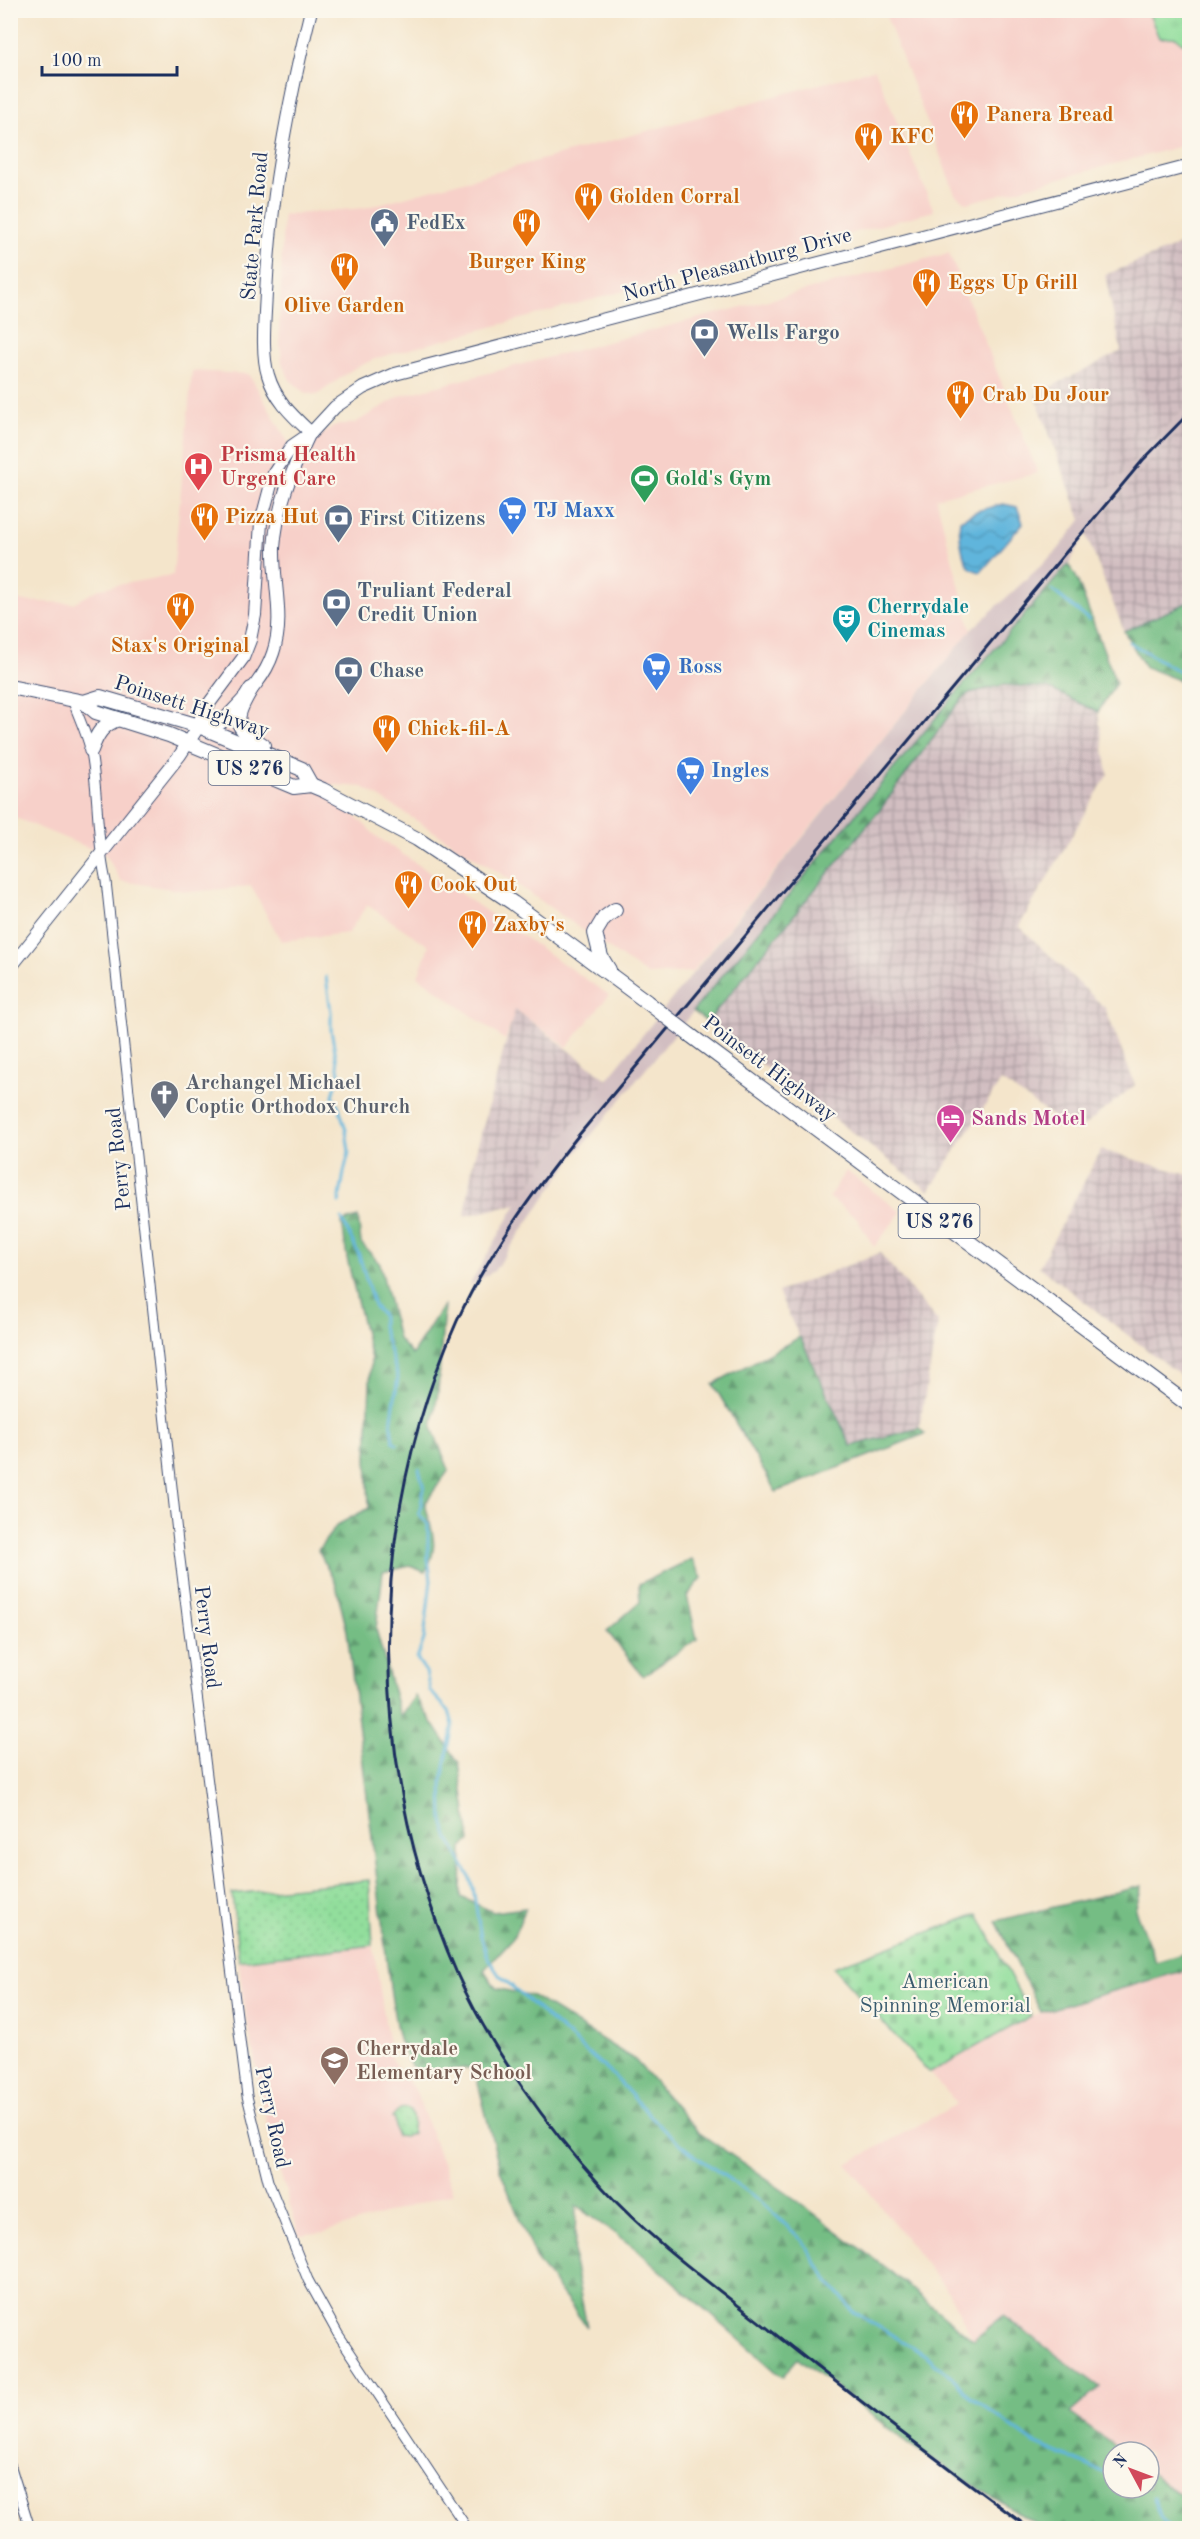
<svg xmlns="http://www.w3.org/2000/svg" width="1200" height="2539" font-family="'Old Standard TT',serif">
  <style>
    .built { fill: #f7d0c9 }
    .industrial { fill: url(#industrial-grid) }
    .railway { fill: #d2bec1 }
    .grass { fill: url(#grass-tufts); stroke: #56867d; stroke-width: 1.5 }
    .forest { fill: url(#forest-firs); stroke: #487671; stroke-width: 1.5 }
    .cemetery { fill: url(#cemetery-stones); stroke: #56867d; stroke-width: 1.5 }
    .park { fill: url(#park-dots); stroke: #56867d; stroke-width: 1.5 }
    .water { fill: url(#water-waves); stroke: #3e729d; stroke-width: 1.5 }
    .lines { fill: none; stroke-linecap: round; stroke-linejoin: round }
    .stream { stroke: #60b5dc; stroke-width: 3 }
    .minor-casing { stroke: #3c4a6e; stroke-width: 11 }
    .major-casing { stroke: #3c4a6e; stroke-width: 14 }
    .highway-casing { stroke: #3c4a6e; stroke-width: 16 }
    .minor { stroke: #fff; stroke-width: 9 }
    .major { stroke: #fff; stroke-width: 12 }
    .highway { stroke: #fff; stroke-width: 14 }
    .rail { stroke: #1b2f5e; stroke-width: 3 }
    .highway-bridge-casing { stroke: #3c4a6e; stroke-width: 16; stroke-linecap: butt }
    .highway-bridge { stroke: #fff; stroke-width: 14 }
    .labels { text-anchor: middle; stroke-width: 4.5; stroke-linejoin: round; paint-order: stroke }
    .shield { fill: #fbf7ec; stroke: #5e6b89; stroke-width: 1.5 }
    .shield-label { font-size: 20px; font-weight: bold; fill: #1b2f5e }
    .food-label { font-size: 21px; font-weight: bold; fill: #c56008; stroke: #fbf7ec; text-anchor: start }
    .service-label { font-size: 21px; font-weight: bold; fill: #4e5e75; stroke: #fbf7ec; text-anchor: start }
    .street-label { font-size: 21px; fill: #1b2f5e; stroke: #fbf7ec }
    .health-label { font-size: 21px; font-weight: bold; fill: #be3a42; stroke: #fbf7ec; text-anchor: start }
    .leisure-label { font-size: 21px; font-weight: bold; fill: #27864d; stroke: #fbf7ec; text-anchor: start }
    .shop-label { font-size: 21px; font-weight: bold; fill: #366cbe; stroke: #fbf7ec; text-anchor: start }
    .culture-label { font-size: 21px; font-weight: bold; fill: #0d838f; stroke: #fbf7ec; text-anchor: start }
    .worship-label { font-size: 21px; font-weight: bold; fill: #5b616d; stroke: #fbf7ec; text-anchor: start }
    .hotel-label { font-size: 21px; font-weight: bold; fill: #b23c85; stroke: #fbf7ec; text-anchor: start }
    .park-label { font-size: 21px; fill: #395b6e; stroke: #fbf7ec }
    .education-label { font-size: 21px; font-weight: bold; fill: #785e54; stroke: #fbf7ec; text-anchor: start }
  </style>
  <defs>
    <pattern id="industrial-grid" width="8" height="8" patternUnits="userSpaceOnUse" patternTransform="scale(1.5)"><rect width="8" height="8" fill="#d2bec1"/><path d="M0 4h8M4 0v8" fill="none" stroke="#aa9ba0"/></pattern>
    <pattern id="grass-tufts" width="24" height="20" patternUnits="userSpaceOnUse" patternTransform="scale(1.5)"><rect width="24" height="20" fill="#92de9c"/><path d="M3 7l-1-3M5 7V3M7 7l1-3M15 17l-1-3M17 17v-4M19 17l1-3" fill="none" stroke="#7dbf89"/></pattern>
    <pattern id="forest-firs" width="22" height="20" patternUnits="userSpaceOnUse" patternTransform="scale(1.5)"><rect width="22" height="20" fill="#75bd84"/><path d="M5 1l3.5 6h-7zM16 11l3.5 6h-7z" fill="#5f9a6f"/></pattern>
    <pattern id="cemetery-stones" width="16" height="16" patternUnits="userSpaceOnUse" patternTransform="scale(1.5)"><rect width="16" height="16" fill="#92de9c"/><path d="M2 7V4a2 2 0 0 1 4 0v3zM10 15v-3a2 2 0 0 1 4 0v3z" fill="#7dbf89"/></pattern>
    <pattern id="park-dots" width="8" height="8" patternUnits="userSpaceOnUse" patternTransform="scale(1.5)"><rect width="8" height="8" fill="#92de9c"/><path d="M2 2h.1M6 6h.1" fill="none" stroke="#7dbf89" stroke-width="1.8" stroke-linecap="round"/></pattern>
    <pattern id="water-waves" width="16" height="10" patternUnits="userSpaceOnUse" patternTransform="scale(1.5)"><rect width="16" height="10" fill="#60b5dc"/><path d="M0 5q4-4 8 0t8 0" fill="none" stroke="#4e94b6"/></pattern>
  </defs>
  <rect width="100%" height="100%" fill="#fbf7ec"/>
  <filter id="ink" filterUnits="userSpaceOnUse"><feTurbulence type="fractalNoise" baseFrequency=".0167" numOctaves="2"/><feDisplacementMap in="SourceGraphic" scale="12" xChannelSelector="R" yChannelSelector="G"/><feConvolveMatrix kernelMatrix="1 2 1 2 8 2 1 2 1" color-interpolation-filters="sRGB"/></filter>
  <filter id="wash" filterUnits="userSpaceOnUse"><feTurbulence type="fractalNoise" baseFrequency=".008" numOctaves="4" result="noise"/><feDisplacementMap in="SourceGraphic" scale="24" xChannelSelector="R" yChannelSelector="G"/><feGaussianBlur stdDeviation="1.35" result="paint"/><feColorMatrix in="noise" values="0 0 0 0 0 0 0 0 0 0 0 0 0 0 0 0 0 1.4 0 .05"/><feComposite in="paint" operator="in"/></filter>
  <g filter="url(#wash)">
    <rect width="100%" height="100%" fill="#f4e5cb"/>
    <g class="built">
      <polygon points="884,11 1148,11 1159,38 1176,37 1182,43 1189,43 1189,144 967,203 955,194"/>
      <polygon points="875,69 934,211 760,258 639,287 377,358 353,369 317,395 305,393 290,380 282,363 279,331 283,215 364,208"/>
      <polygon points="949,253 1038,473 936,498 971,630 692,972 647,975 511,880 363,787 322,784 376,836 609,995 567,1047 516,1010 505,1040 418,976 429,946 367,905 348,933 281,941 251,886 191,892 121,881 106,855 11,816 11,601 74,603 101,588 173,575 192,371 249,374 296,456 333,426 355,423 400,396"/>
      <polygon points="846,1171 901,1212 874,1247 857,1219 829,1197"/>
      <polygon points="373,1945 391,2059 416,2092 453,2193 325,2232 299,2235 269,2136 242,1993 239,1961"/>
      <polygon points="1189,1969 1189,2498 1167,2486 1149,2472 1149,2452 1124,2452 1069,2413 1100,2386 973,2340 949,2293 847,2164 957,2104 929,2073 1031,2016"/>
    </g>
    <g class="industrial">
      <polygon points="1189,241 1189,404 1081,520 1035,395 1121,351 1105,275"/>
      <polygon points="1189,419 1189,602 1124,631 1086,534 1146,463"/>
      <polygon points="1003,685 1048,688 1098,712 1108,774 1019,926 1105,1008 1135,1085 1076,1132 1001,1081 929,1191 707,1022 882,807 956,706 969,693"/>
      <polygon points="515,1009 607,1079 517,1204 465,1216 472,1166"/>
      <polygon points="1101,1150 1189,1175 1189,1382 1039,1267"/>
      <polygon points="880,1253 938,1322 919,1428 851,1446 778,1292"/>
    </g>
    <polygon class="railway" points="1189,404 1189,419 1146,463 1086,534 1068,565 963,685 574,1156 494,1271 469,1286 517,1204 607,1079 971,630 1057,551 1081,520"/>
    <polygon class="grass" points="1148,11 1189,11 1189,43 1182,43 1176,37 1159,38"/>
    <g class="forest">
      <polygon points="1068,565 1075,574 1116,683 1098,712 1048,688 1003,685 969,693 956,706 882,807 707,1022 693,1011 963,685"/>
      <polygon points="1189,602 1189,684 1145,667 1124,631"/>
      <path d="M358,1217l3,26 19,21 18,75 14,16 32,-51 -6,88 -6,36 17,42 -24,33c6,28 16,42 0,69l-15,-6 -27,6 -7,57 24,87 15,-20 44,67 11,78 -8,6 -1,50 32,15 33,-4 -13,30 -29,32 12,18 36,8 103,64 63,72 97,67 96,73 82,68 30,-24 97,71 -30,26 54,39h-11v36h36v-16l18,14 22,12v30h-147l-132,-83 -112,-87 -16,19 -147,-129 -59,-42 -2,56 13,65 -52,-69 -35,-88 -26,-103 -57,6c-21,-23 -22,-57 -27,-86l-43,-356 -11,-46 -18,-35 19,-25 32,-17 -2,-51 4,-98 -24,-101 -5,-36z"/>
      <polygon points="800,1337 851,1446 919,1428 925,1434 776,1492 713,1384"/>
      <polygon points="692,1559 702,1578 687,1596 697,1639 643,1676 607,1631 640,1602 639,1584"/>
      <polygon points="1142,1886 1135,1910 1156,1962 1189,1952 1189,1969 1041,2012 996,1921"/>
    </g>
    <polygon class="cemetery" points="978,1914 1031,2016 929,2073 833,1967"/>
    <g class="park">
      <polygon points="369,1880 373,1945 239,1961 232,1894"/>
      <path d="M407,2108c8,7 5,16 5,25l-8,4 -8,-1 -2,-17 -2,-1 8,-9z"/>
    </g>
    <path class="water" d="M1003,504l14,3 6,16 -42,49c-4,-1 -11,-3 -13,-7 -6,-8 -10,-35 -8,-45l17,-9z"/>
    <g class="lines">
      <g class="stream">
        <polyline points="1052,590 1089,620"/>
        <polyline points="1129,642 1190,678"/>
        <polyline points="326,977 331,1012 331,1030 339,1073 333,1096 339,1107 346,1130 349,1152 344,1172 339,1203"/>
        <polyline points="342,1219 359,1255 374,1306 382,1315 382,1327 398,1377 391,1425 393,1441 397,1444"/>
        <polyline points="419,1469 424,1489 419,1514 428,1524 428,1558 431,1580 424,1639 417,1659 426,1672 430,1691 449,1711 453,1725 442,1781 443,1821 449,1839 469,1876 473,1888 481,1938 489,1960 499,1975 614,2076 653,2119 690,2152 759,2200 802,2240 829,2282 854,2312 927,2356 954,2379 971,2397 1034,2443 1113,2476"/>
        <polyline points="1140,2488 1142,2489"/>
        <polyline points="1153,2497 1164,2522 1170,2528"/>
      </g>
    </g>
  </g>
  <g filter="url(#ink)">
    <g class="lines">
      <defs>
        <g id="minor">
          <path d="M72,699c6,17 15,35 19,53 8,43 5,87 15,129l73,670 68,545 21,85 40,99 30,54 129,194"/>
          <polyline points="10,2464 30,2528"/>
        </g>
        <g id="major">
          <path d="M311,433c-18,-17 -36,-33 -43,-58 -7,-22 -3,-58 -2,-82 5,-100 21,-185 45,-283"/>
          <path d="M199,726l22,-3c19,-21 43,-42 52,-70 12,-35 0,-69 1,-105 3,-41 17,-76 35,-113"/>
          <polyline points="10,968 180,755 199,726 202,713 243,658 250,640 255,615 261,522 274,473 292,446 311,433 335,407 363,388 395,374 1190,166"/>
        </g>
        <g id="highway">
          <polyline points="10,687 84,702 96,712 169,735 294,787 311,785 323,790 417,839 513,903 647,1002"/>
          <path d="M251,689c-18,30 -19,37 12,56"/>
          <polyline points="84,702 100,697 199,726 302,769 311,785"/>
          <path d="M91,750c6,-16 11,-25 27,-31"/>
          <polyline points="609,970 601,957 595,933 604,918 615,910"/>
          <polyline points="690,1035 1190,1406"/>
        </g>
      </defs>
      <use href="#minor" class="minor-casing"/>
      <use href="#major" class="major-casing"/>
      <use href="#highway" class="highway-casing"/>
      <use href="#minor" class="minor"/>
      <use href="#major" class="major"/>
      <use href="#highway" class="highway"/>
      <path class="rail" d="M1029,2528c-87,-64 -173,-130 -258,-197 -58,-46 -119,-89 -169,-144 -54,-59 -111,-138 -144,-211 -91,-207 -94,-447 -1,-655 31,-67 75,-128 121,-185l565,-676 47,-48"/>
      <defs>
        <polyline id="highway-bridge" points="647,1002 690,1035"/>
      </defs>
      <use href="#highway-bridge" class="highway-bridge-casing"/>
      <use href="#highway-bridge" class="highway-bridge"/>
    </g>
  </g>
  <defs>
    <symbol id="restaurant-pin" viewBox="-11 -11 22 30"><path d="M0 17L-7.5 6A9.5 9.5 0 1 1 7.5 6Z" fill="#e8710a" stroke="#fbf7ec"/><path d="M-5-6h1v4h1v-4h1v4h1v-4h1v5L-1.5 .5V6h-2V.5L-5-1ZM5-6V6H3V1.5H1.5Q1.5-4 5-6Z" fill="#fff"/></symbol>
    <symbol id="civic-pin" viewBox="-11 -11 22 30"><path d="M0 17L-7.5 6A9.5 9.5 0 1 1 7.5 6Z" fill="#5c6f8a" stroke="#fbf7ec"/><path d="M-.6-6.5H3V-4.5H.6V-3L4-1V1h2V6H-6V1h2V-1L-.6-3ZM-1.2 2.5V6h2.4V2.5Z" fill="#fff"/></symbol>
    <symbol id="bank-pin" viewBox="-11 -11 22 30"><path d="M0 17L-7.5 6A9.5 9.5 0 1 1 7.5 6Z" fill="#5c6f8a" stroke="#fbf7ec"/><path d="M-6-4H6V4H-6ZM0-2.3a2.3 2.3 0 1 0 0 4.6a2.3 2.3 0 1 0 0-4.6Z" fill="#fff"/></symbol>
    <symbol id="hospital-pin" viewBox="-11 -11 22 30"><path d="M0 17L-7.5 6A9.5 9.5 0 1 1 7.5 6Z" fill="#e0444e" stroke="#fbf7ec"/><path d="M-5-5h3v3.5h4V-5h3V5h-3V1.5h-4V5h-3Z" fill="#fff"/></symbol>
    <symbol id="stadium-pin" viewBox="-11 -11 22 30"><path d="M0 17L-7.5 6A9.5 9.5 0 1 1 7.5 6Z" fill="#2e9e5b" stroke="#fbf7ec"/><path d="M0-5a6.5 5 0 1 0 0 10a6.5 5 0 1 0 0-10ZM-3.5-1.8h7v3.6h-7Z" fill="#fff"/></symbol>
    <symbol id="supermarket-pin" viewBox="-11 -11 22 30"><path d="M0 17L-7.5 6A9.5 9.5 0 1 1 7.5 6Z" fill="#3f7fe0" stroke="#fbf7ec"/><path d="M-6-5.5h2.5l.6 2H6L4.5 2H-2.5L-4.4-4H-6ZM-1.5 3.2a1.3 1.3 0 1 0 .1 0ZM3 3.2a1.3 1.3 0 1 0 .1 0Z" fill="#fff"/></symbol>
    <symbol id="theatre-pin" viewBox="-11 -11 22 30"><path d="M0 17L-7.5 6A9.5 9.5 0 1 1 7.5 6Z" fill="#0f9aa8" stroke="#fbf7ec"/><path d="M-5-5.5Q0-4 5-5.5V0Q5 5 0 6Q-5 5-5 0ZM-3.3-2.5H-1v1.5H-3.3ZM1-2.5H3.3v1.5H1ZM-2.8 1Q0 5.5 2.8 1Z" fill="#fff"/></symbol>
    <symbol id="church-pin" viewBox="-11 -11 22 30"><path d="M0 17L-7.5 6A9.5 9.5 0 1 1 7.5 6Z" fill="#6b7280" stroke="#fbf7ec"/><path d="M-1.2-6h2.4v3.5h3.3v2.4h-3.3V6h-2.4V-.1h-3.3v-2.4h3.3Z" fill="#fff"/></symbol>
    <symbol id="hotel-pin" viewBox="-11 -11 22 30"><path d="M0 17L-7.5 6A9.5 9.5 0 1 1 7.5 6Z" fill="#d1479c" stroke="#fbf7ec"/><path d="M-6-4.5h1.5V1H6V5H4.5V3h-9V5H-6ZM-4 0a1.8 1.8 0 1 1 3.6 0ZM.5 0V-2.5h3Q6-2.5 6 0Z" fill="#fff"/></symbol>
    <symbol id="school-pin" viewBox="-11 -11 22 30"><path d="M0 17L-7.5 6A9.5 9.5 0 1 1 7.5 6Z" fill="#8d6e63" stroke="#fbf7ec"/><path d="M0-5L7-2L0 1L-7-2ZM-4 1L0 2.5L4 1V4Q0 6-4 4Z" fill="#fff"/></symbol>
  </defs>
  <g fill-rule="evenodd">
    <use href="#restaurant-pin" x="948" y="98" width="33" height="45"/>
    <use href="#restaurant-pin" x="852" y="120" width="33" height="45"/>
    <use href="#restaurant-pin" x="572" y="180" width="33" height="45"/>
    <use href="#civic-pin" x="368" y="206" width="33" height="45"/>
    <use href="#restaurant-pin" x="510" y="206" width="33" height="45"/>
    <use href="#restaurant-pin" x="328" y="250" width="33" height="45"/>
    <use href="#restaurant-pin" x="910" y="266" width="33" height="45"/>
    <use href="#bank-pin" x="688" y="316" width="33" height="45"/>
    <use href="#restaurant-pin" x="944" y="378" width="33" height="45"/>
    <use href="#hospital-pin" x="182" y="450" width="33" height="45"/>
    <use href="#stadium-pin" x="628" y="462" width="33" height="45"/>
    <use href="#supermarket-pin" x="496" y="494" width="33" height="45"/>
    <use href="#restaurant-pin" x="188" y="500" width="33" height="45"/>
    <use href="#bank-pin" x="322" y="502" width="33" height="45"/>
    <use href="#bank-pin" x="320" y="586" width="33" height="45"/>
    <use href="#restaurant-pin" x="164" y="590" width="33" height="45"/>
    <use href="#theatre-pin" x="830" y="602" width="33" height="45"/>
    <use href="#supermarket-pin" x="640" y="650" width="33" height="45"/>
    <use href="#bank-pin" x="332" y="654" width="33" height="45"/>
    <use href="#restaurant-pin" x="370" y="712" width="33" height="45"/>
    <use href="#supermarket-pin" x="674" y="754" width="33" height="45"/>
    <use href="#restaurant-pin" x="392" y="868" width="33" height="45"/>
    <use href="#restaurant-pin" x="456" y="908" width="33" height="45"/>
    <use href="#church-pin" x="148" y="1078" width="33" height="45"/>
    <use href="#hotel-pin" x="934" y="1102" width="33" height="45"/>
    <use href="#school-pin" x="318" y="2044" width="33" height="45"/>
  </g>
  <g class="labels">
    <g class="shield">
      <rect x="208.5" y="751" width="81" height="34" rx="4.5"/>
      <rect x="898.5" y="1204" width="81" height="34" rx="4.5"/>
    </g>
    <g class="shield-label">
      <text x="249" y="775">US 276</text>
      <text x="939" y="1228">US 276</text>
    </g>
    <g class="food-label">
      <text x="986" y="121">Panera Bread</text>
      <text x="890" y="143">KFC</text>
      <text x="609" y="203">Golden Corral</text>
      <text x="527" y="268" text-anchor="middle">Burger King</text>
      <text x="948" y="289">Eggs Up Grill</text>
      <text x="344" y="312" text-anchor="middle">Olive Garden</text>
      <text x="982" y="401">Crab Du Jour</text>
      <text x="225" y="523">Pizza Hut</text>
      <text x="180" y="652" text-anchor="middle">Stax's Original</text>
      <text x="407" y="735">Chick-fil-A</text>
      <text x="430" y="891">Cook Out</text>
      <text x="493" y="931">Zaxby's</text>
    </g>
    <g class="service-label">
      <text x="406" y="229">FedEx</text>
      <text x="726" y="339">Wells Fargo</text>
      <text x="359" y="525">First Citizens</text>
      <text x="357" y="597">Truliant Federal<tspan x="357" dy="24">Credit Union</tspan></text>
      <text x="369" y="677">Chase</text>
    </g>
    <g class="street-label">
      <text transform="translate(254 226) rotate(-85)" y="7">State Park Road</text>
      <text transform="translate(737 264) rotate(-15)" y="7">North Pleasantburg Drive</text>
      <text transform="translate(192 706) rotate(18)" y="7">Poinsett Highway</text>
      <text transform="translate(770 1068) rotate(37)" y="7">Poinsett Highway</text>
      <text transform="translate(118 1159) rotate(-96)" y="7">Perry Road</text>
      <text transform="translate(208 1637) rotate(83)" y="7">Perry Road</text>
      <text transform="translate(273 2117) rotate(78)" y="7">Perry Road</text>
    </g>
    <g class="health-label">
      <text x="220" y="461">Prisma Health<tspan x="220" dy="24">Urgent Care</tspan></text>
    </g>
    <g class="leisure-label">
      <text x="665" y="485">Gold's Gym</text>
    </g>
    <g class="shop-label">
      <text x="533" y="517">TJ Maxx</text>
      <text x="678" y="673">Ross</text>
      <text x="711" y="777">Ingles</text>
    </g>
    <g class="culture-label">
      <text x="867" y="613">Cherrydale<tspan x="867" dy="24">Cinemas</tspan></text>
    </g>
    <g class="worship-label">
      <text x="185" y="1089">Archangel Michael<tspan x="185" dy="24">Coptic Orthodox Church</tspan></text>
    </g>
    <g class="hotel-label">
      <text x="971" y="1125">Sands Motel</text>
    </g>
    <g class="park-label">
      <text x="945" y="1988">American<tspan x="945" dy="24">Spinning Memorial</tspan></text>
    </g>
    <g class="education-label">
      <text x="356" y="2055">Cherrydale<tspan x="356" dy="24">Elementary School</tspan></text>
    </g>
  </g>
  <rect width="1200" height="2539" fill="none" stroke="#fbf7ec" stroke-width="36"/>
  <g transform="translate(1131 2470) rotate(311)"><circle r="28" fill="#fbf7ec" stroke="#a1a7b3" stroke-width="1.5"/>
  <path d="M0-4.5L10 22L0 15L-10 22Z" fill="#d1495b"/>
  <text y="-9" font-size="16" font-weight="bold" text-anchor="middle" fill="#1b2f5e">N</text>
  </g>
  <path d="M42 66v9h135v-9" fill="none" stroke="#1b2f5e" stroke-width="3"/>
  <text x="51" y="66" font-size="18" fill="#1b2f5e" stroke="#fbf7ec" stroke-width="4.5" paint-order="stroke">100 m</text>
</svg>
